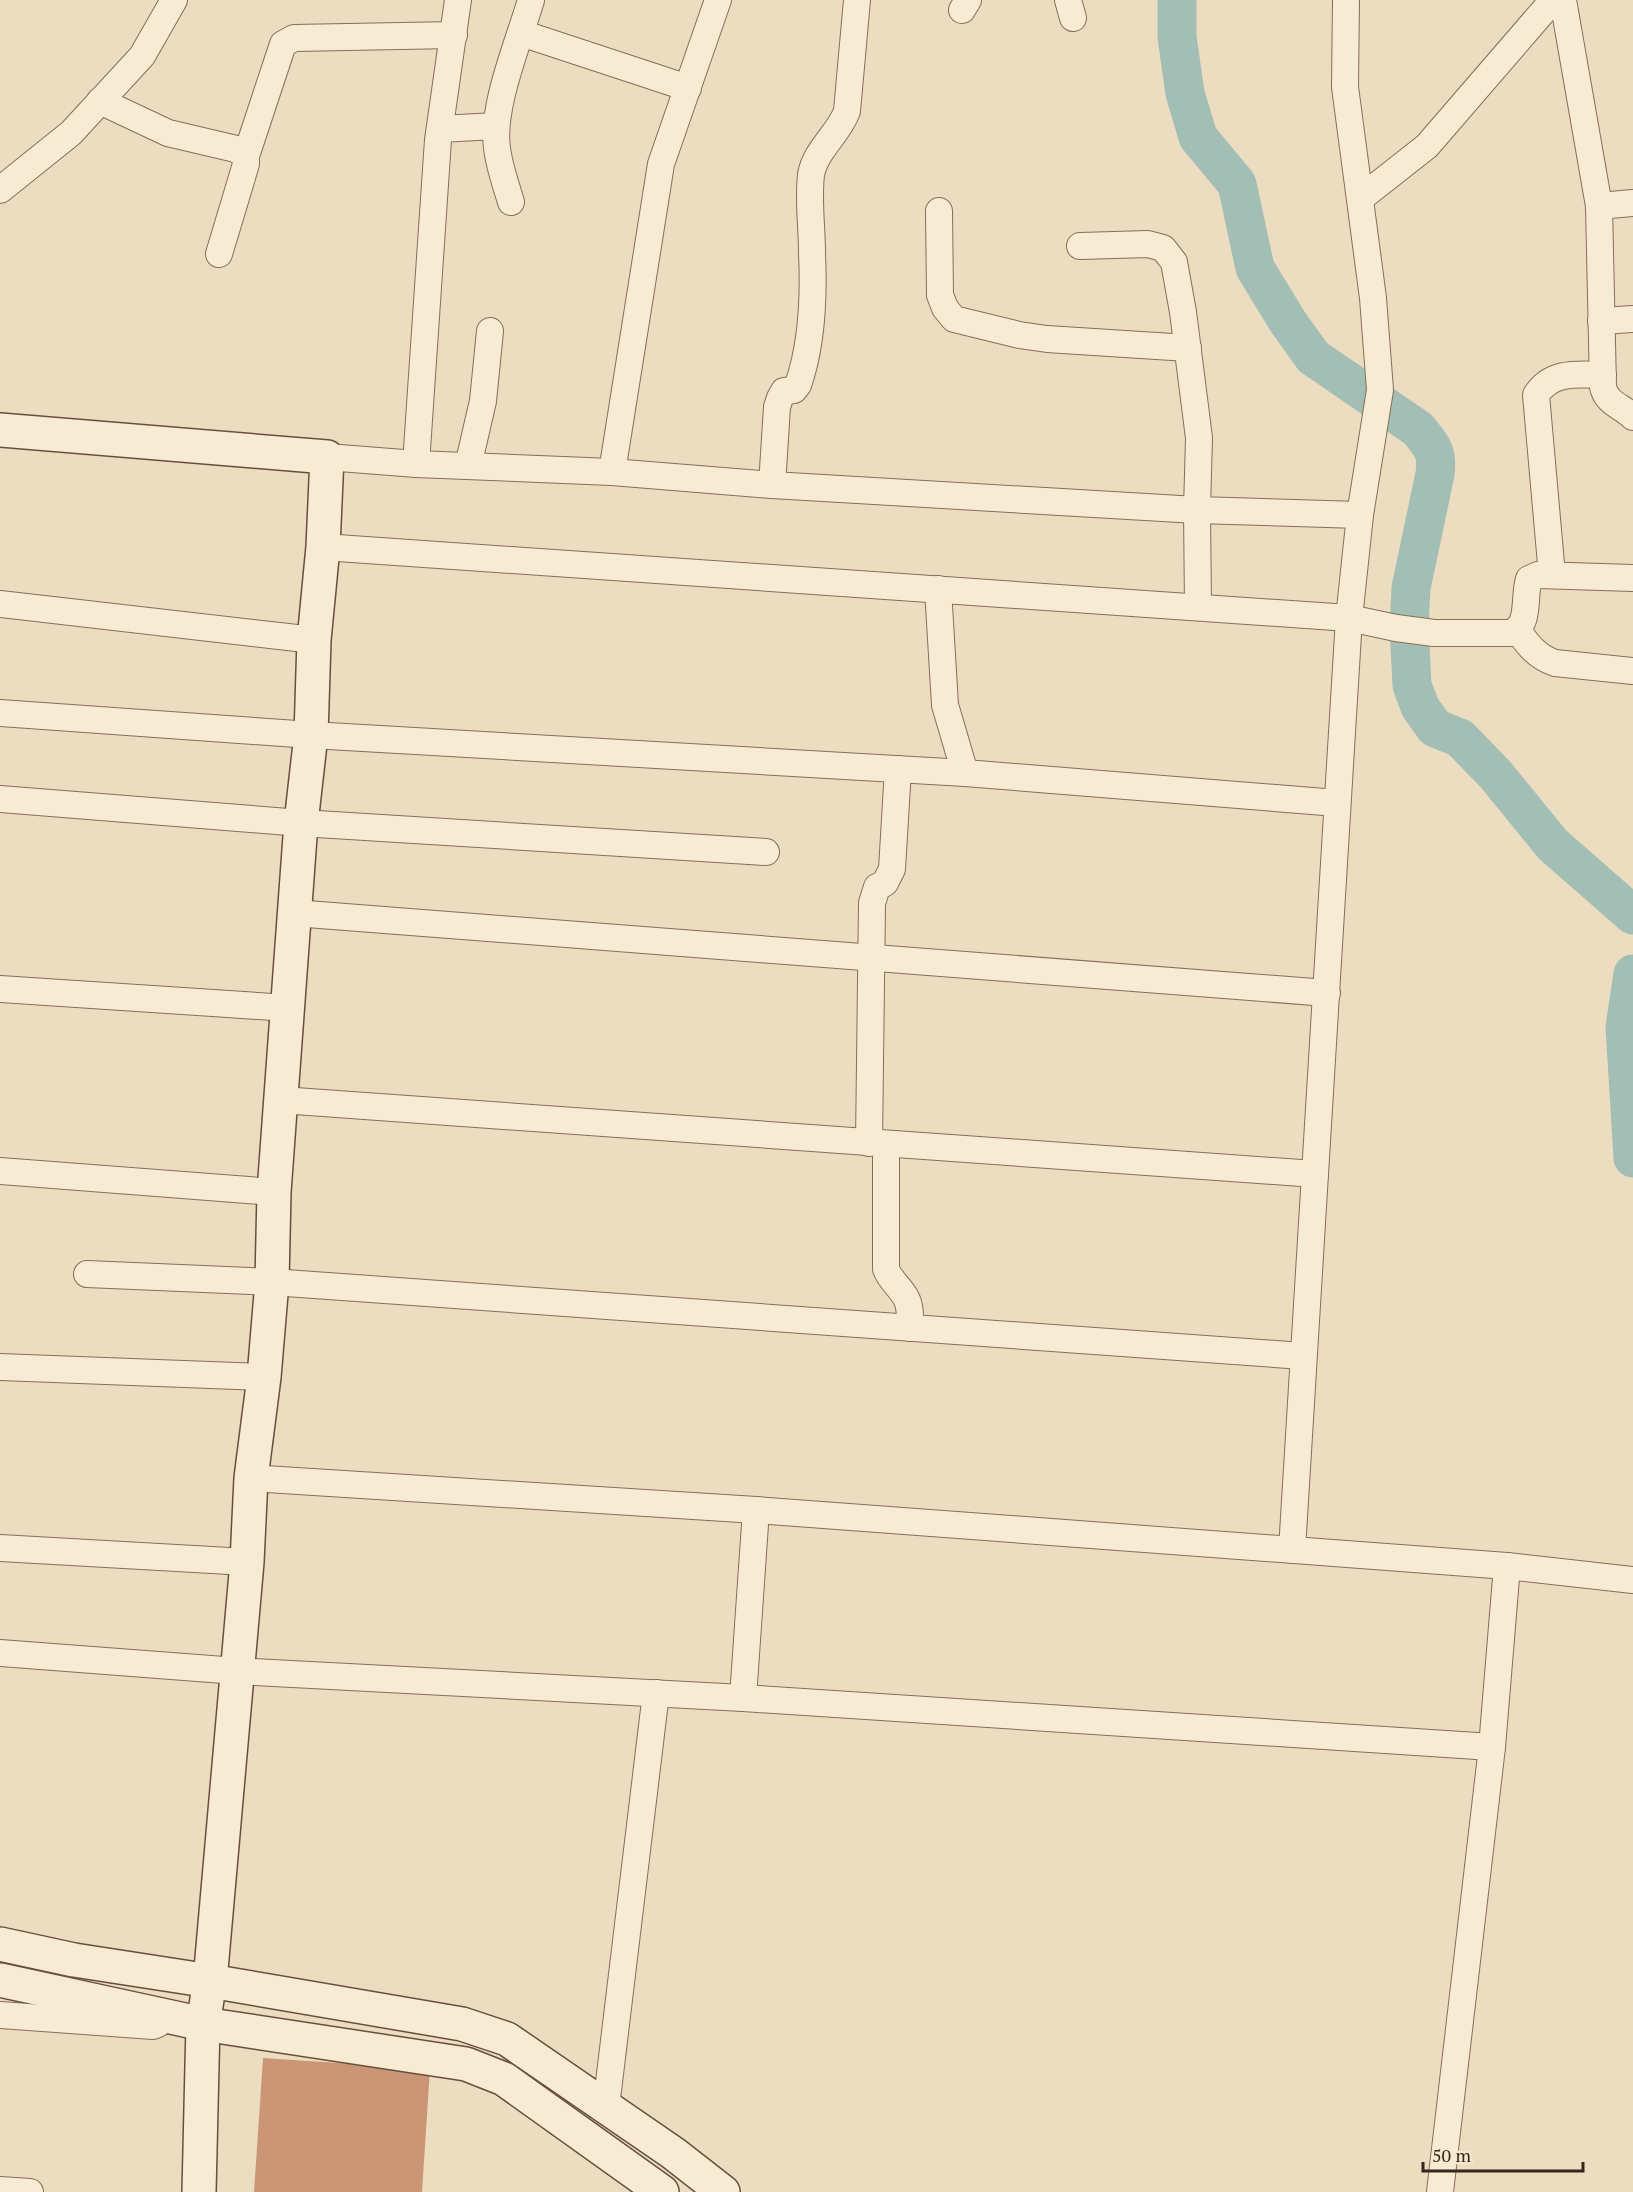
<svg xmlns="http://www.w3.org/2000/svg" width="1633" height="2192" font-family="'PT Serif',serif">
  <style>
    .lines { fill: none; stroke-linecap: round; stroke-linejoin: round }
    .river { stroke: #a3bfb5; stroke-width: 39 }
    .building { fill: #ca9676 }
    .street-casing { stroke: #856e58; stroke-width: 28 }
    .secondary-casing { stroke: #674f3c; stroke-width: 36 }
    .street { stroke: #f8ebd3; stroke-width: 26 }
    .secondary { stroke: #f8ebd3; stroke-width: 33 }
  </style>
  <rect width="100%" height="100%" fill="#ecddc0"/>
  <g class="lines">
    <g class="river">
      <path d="M1177,0v37l8,56 13,44 39,47 18,84 33,54 25,35 105,72c14,17 20,23 17,45l-24,114 -2,39 3,58 8,22 15,21 25,10 35,36 58,71 80,70"/>
      <polyline points="1633,974 1625,1027 1633,1158"/>
    </g>
  </g>
  <polygon class="building" points="263,2058 430,2069 422,2192 254,2192"/>
  <g class="lines">
    <defs>
      <g id="street">
        <polyline points="1068,0 1073,18"/>
        <polyline points="1563,0 1599,206"/>
        <polyline points="962,10 968,0"/>
        <polyline points="521,33 688,88"/>
        <polyline points="100,101 168,133 236,149 246,156 246,164 219,254"/>
        <polyline points="440,129 496,126"/>
        <polyline points="246,156 283,44 294,38 454,35"/>
        <polyline points="0,190 71,133 142,56 174,0"/>
        <polyline points="1361,198 1427,146 1553,0"/>
        <path d="M511,202c-5,-17 -12,-36 -14,-54 -6,-41 22,-107 34,-148"/>
        <path d="M1633,203l-34,3 4,181c4,17 19,19 30,30"/>
        <polyline points="939,211 940,295 945,308 954,319 1019,335 1047,339 1188,348"/>
        <polyline points="1080,246 1148,244 1163,248 1174,262 1183,312 1199,438 1197,510 1198,607"/>
        <polyline points="1601,321 1633,319"/>
        <polyline points="327,457 416,464 612,472 772,485 1197,510 1360,515"/>
        <polyline points="416,464 438,140 458,0"/>
        <polyline points="468,466 483,401 490,331"/>
        <polyline points="612,472 661,164 718,0"/>
        <path d="M772,485l5,-78 3,-9 4,-7 10,-1 4,-5c14,-40 16,-89 14,-132 0,-26 -4,-52 -1,-78 4,-25 28,-41 36,-64l10,-111"/>
        <path d="M323,547l1026,71 47,10 38,5h77c20,-8 12,-36 18,-54l9,-4 95,3"/>
        <path d="M1552,575l-16,-180c15,-24 41,-21 67,-20"/>
        <polyline points="938,589 945,705 965,773"/>
        <polyline points="0,604 314,640"/>
        <path d="M1518,631c11,15 19,26 37,32l78,8"/>
        <polyline points="0,713 311,735 965,773 1337,803"/>
        <polyline points="0,799 301,823 766,852"/>
        <polyline points="294,913 1327,993"/>
        <polyline points="0,989 288,1008"/>
        <polyline points="281,1100 1315,1174"/>
        <polyline points="869,1143 872,903 877,887 885,883 892,869 898,769"/>
        <path d="M886,1144v125c4,11 14,18 20,29 5,9 4,20 4,30"/>
        <polyline points="0,1171 274,1192"/>
        <polyline points="87,1274 272,1282 1303,1356"/>
        <polyline points="0,1367 264,1377"/>
        <polyline points="251,1478 756,1510 1507,1566 1633,1580"/>
        <polyline points="0,1548 247,1562"/>
        <polyline points="1292,1550 1349,618 1360,515 1380,390 1373,298 1345,87 1346,0"/>
        <polyline points="0,1653 237,1671 743,1698 1492,1747"/>
        <polyline points="743,1698 756,1510"/>
        <polyline points="0,2015 153,2026 158,2024"/>
        <polyline points="606,2107 656,1693"/>
        <polyline points="0,2190 30,2192"/>
        <polyline points="1440,2192 1492,1747 1507,1566"/>
      </g>
      <g id="secondary">
        <polyline points="0,430 327,457 323,547 314,640 311,735 301,823 274,1192 272,1282 264,1377 251,1478 247,1562 210,1981 203,2024 199,2192"/>
        <polyline points="0,1944 74,1960 210,1981 462,2024 507,2039 673,2153 723,2192"/>
        <polyline points="0,1980 203,2024 466,2064 504,2079 662,2192"/>
      </g>
    </defs>
    <use href="#street" class="street-casing"/>
    <use href="#secondary" class="secondary-casing"/>
    <use href="#street" class="street"/>
    <use href="#secondary" class="secondary"/>
  </g>
  <path d="M1423 2162v9h160v-9" fill="none" stroke="#35271d" stroke-width="3"/>
  <text x="1432" y="2162" font-size="18" fill="#35271d" stroke="#f4e8cf" stroke-width="4.5" paint-order="stroke">50 m</text>
</svg>
